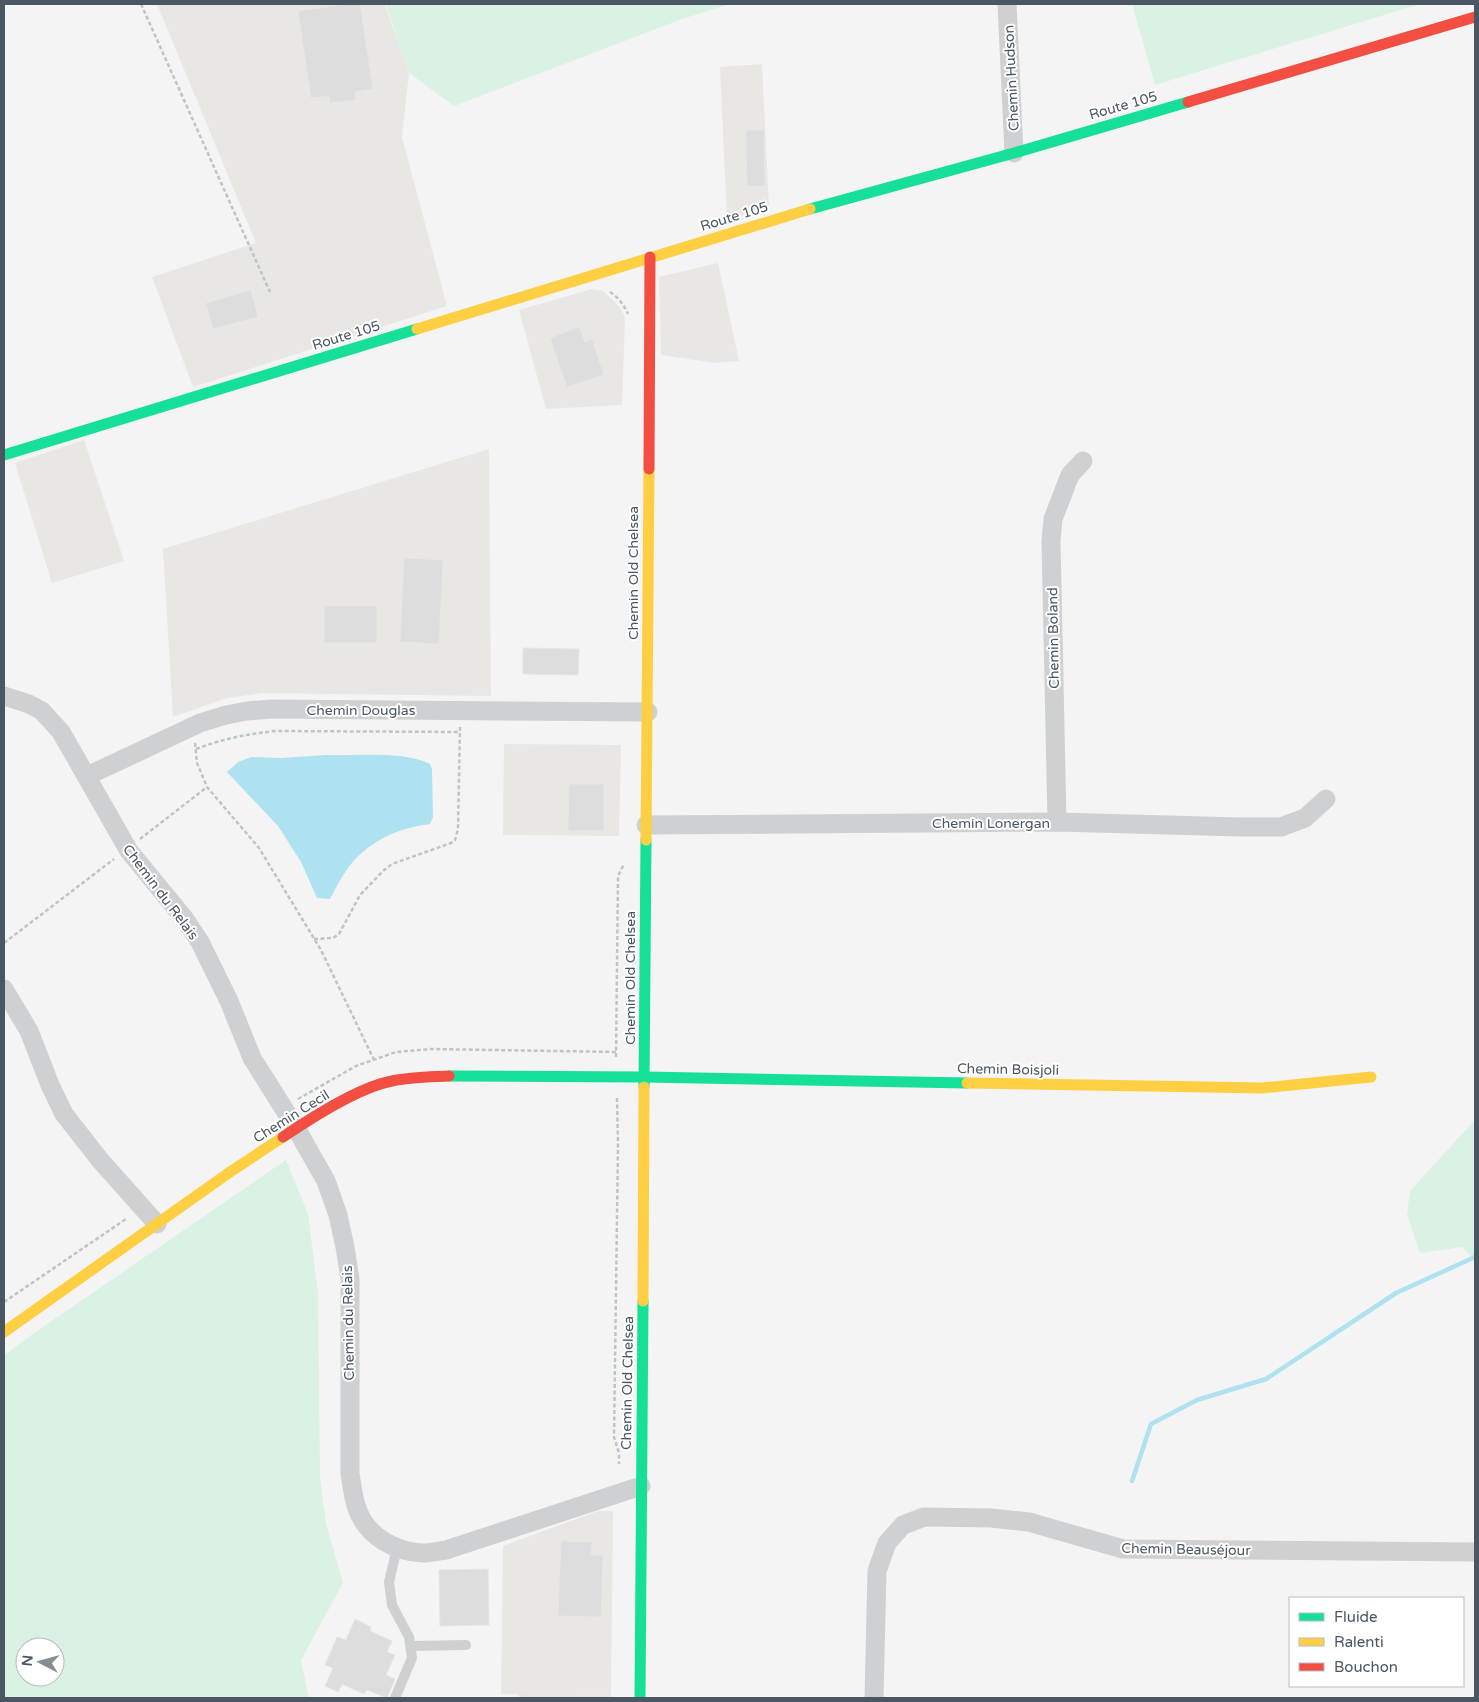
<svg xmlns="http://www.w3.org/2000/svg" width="1479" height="1702" font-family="'Varela Round',sans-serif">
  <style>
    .commercial { fill: #e8e7e3 }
    .education { fill: #e6e5e6 }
    .green { fill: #d9f2e3; fill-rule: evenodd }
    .water { fill: #aee2f0 }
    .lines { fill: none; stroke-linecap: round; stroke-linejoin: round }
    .stream { stroke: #aee2f0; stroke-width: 4.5 }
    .building { fill: #ddddde; stroke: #e5e6e7 }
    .path { stroke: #bcc7c4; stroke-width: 2.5; stroke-dasharray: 4 2.5; stroke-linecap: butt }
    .lane { stroke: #ced0d2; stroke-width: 10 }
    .street { stroke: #ced0d2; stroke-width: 19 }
    .fast { stroke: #16e098; stroke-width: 11 }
    .slow { stroke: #ffcf43; stroke-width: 11 }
    .jam { stroke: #f24e42; stroke-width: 11 }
    .labels { text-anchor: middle; stroke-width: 4; stroke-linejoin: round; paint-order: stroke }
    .street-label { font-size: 14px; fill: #4a5661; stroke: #fff }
  </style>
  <rect width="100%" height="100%" fill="#f4f4f4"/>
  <g class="commercial">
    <polygon points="157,4 385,4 409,73 402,137 447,306 193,387 152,277 256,243"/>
    <polygon points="762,64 769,208 727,220 720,67"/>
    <polygon points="718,263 739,361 715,363 661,355 659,277"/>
    <polygon points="592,289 603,291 614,301 621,309 625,318 622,405 546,409 519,310"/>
    <polygon points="84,440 124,561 52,583 15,463"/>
    <polygon points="489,449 491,696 261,693 224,699 173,717 163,549"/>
    <polygon points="504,744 621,745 619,836 503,835"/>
    <polygon points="598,1511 613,1511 611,1696 501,1694 503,1546"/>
  </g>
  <polygon class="education" points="519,1694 611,1696 611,1698 519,1698"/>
  <g class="green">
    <polygon points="386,4 730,4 682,19 454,106 409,73"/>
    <polygon points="1132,4 1420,4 1155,85"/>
    <polygon points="1475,1120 1475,1259 1473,1259 1463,1247 1420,1253 1407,1215 1410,1191"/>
    <path d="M286,1160l22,54 10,80 2,183 6,47 17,59 -42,77 8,38h-305v-342l23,-18zM25,1647h30v30h-30z"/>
  </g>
  <path class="water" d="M326,755c29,1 79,-4 104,9l2,5 1,48 -3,7c-34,4 -65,19 -84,47 -6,8 -11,19 -16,28l-13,-1 -16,-36 -23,-36 -51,-54 11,-10 13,-5 30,1z"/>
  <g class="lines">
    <polyline class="stream" points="1132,1481 1151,1424 1197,1400 1266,1379 1396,1293 1475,1257"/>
  </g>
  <g class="building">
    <polygon points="348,4 360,4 373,89 355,92 356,100 330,103 329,96 311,98 298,11"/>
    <polygon points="746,130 764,130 765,186 747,186"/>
    <polygon points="251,290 258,317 213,329 206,303"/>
    <polygon points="579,327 585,342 592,339 604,375 567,387 550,338"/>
    <polygon points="404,558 443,560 439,644 400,642"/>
    <rect x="324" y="606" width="53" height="37"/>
    <polygon points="523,648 579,649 578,675 523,674"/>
    <polygon points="569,784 604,784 604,831 568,831"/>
    <polygon points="561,1541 592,1542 591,1555 603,1555 601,1617 558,1616"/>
    <polygon points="488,1569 489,1625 440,1626 439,1570"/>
    <polygon points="355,1619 371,1627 370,1631 392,1641 387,1652 395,1655 386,1675 395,1679 387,1698 367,1690 364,1694 342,1684 338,1692 325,1686 333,1668 325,1665 337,1637 346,1640"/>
  </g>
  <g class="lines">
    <g class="path">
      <polyline points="141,4 270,292"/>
      <path d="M610,292c8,5 14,13 18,22"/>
      <polyline points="195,743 197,763 207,787 259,848 321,950 374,1060"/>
      <path d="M196,749c26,-10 51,-15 79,-18l185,1"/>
      <polyline points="140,839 207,787"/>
      <polyline points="314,939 333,938 339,934 360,895 383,871 392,864 451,843 455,840 458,829 460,727"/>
      <polyline points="4,943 114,859"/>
      <polyline points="616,1057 618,876 624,864"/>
      <polyline points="617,1098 618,1144 614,1437 619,1453 619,1464"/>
      <polyline points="298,1099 356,1066 396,1052 431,1049 616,1052"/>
      <polyline points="4,1302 126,1219"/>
    </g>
    <g class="lane">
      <polyline points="411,1646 466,1645"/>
      <polyline points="395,1698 412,1658 409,1637 392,1605 389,1582 397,1548"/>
    </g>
    <g class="street">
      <polyline points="1007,4 1014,153"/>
      <path d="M4,696l25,8 13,7 19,21 68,119 55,67 16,24 29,59 23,57 44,70 30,53 12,34 7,32 5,32v194c2,13 3,26 8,38 10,26 38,41 65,42 7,0 15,-2 23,-3l195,-64"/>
      <polyline points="87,776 200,723 226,715 247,711 272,709 648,712"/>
      <polyline points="1057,822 1051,541 1053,519 1070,475 1083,461"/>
      <polyline points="646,825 1057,822 1241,827 1281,827 1305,818 1326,799"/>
      <polyline points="4,989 29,1031 50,1085 64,1114 100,1160 157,1224"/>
      <polyline points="874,1698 877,1571 887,1543 903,1525 924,1517 991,1518 1029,1522 1123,1549 1475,1552"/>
    </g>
    <g class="fast">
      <polyline points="810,209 1014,153 1188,102"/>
      <polyline points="4,455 417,329"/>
      <polyline points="449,1076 645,1077 967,1083"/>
      <polyline points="644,1087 646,840"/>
      <polyline points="640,1698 643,1301"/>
    </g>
    <g class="slow">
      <polyline points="417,329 810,209"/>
      <polyline points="646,840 649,469"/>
      <polyline points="967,1083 1262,1088 1371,1077"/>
      <polyline points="643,1301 644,1087"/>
      <polyline points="4,1332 230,1172 283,1137"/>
    </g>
    <g class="jam">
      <polyline points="1188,102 1475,17"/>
      <polyline points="649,469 650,257"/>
      <path d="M283,1137c28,-19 76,-50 109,-56 19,-4 38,-4 57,-5"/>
    </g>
  </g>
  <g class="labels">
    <g class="street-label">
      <text transform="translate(1011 78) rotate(-93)" y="5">Chemin Hudson</text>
      <text transform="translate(1123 105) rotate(-16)" y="5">Route 105</text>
      <text transform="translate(734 216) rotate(-17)" y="5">Route 105</text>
      <text transform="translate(346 335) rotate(-17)" y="5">Route 105</text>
      <text transform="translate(633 573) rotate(-90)" y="5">Chemin Old Chelsea</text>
      <text transform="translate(1053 638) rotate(-91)" y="5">Chemin Boland</text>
      <text x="361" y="715">Chemin Douglas</text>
      <text x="991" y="828">Chemin Lonergan</text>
      <text transform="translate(161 892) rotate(53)" y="5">Chemin du Relais</text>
      <text transform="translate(630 978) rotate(-90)" y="5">Chemin Old Chelsea</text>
      <text transform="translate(1008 1069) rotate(1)" y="5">Chemin Boisjoli</text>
      <text transform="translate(291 1116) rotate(-32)" y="5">Chemin Cecil</text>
      <text transform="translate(348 1323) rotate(-91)" y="5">Chemin du Relais</text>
      <text transform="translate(627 1383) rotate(-89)" y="5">Chemin Old Chelsea</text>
      <text transform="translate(1186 1549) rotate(1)" y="5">Chemin Beauséjour</text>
    </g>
  </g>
  <rect width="1479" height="1702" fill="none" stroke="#4a5661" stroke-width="10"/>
  <rect x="1289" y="1597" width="175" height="90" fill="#ffffff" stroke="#b7bbc0"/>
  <rect x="1299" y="1613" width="25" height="8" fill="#16e098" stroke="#b7bbc0"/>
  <text x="1334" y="1622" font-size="15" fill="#4a5661">Fluide</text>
  <rect x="1299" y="1638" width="25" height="8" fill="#ffcf43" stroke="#b7bbc0"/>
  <text x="1334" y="1647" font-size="15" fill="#4a5661">Ralenti</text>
  <rect x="1299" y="1663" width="25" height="8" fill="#f24e42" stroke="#b7bbc0"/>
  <text x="1334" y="1672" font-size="15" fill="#4a5661">Bouchon</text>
  <g transform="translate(40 1662) rotate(276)"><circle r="24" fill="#ffffff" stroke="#b7bbc0"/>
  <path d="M0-4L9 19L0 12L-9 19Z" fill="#868d94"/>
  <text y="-8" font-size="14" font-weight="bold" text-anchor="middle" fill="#4a5661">N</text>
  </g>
</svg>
